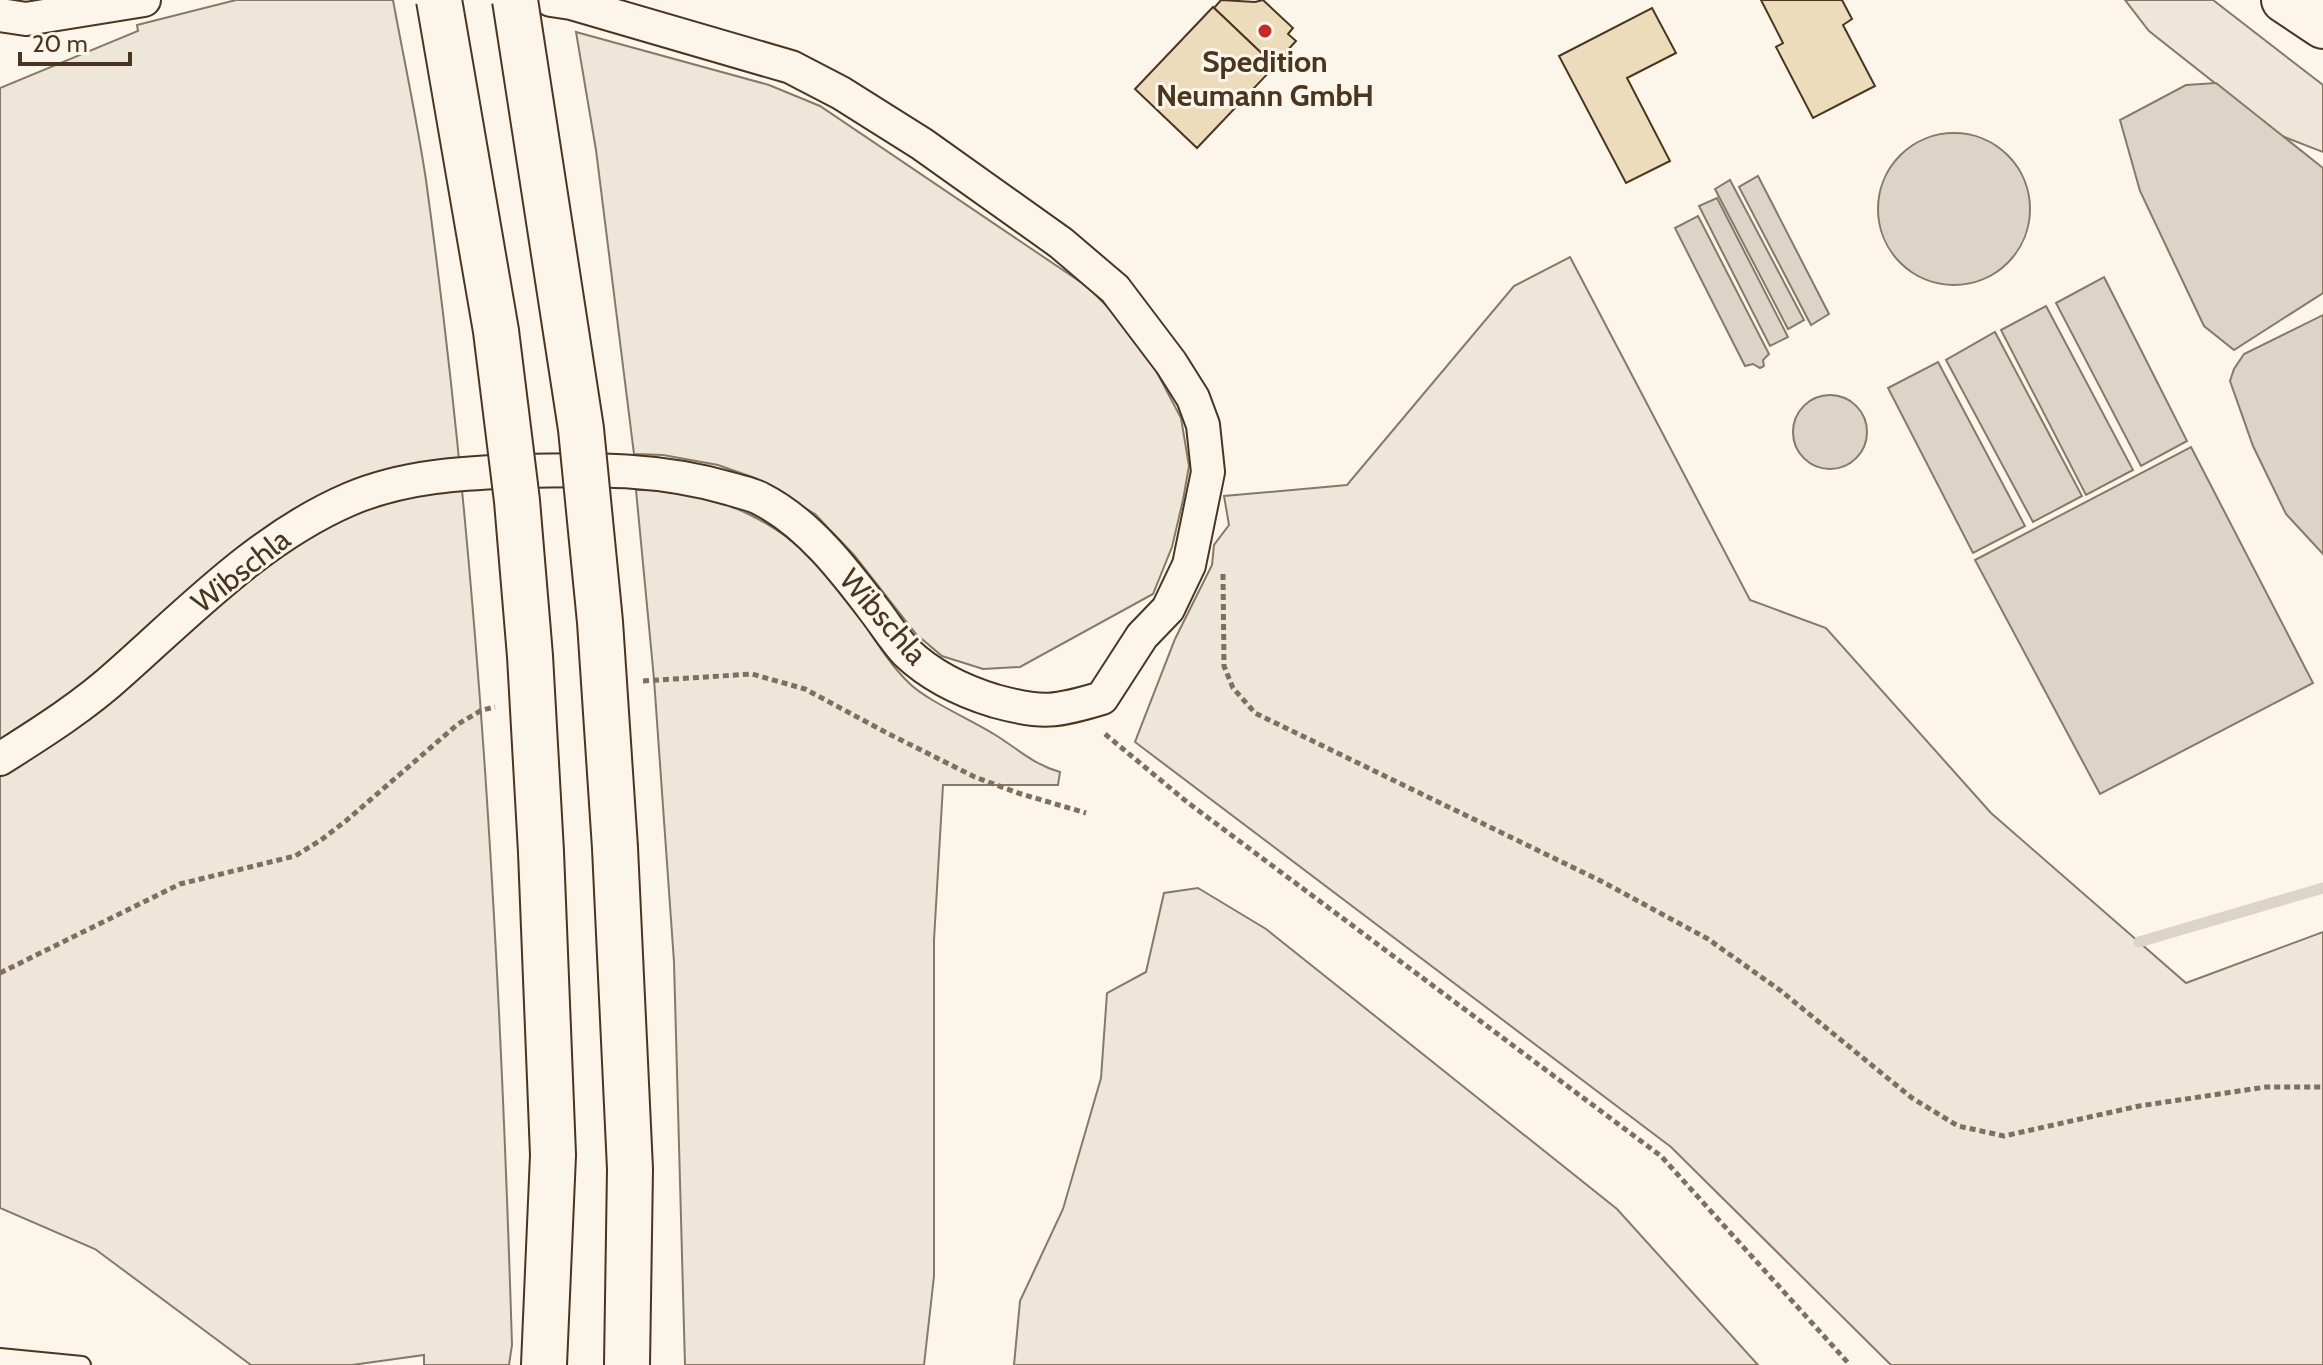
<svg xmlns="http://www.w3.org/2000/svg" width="2323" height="1365" font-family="Cabin,sans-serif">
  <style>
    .green { fill: #ede6d9; stroke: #887966; stroke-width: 2 }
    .water { fill: #dcd4c6; stroke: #887966; stroke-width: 2 }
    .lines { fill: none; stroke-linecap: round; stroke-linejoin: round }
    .stream { stroke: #dcd4c6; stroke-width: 11 }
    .building { fill: #ecdcbc; stroke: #4a3520; stroke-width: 2 }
    .lane-casing { stroke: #4a3520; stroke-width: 20 }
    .street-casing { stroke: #4a3520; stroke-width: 36 }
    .primary-casing { stroke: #4a3520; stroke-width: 48 }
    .highway-casing { stroke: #4a3520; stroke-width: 48 }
    .path { stroke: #7f6f5c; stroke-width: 5; stroke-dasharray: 6 4; stroke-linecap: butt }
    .lane { stroke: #fbf6e9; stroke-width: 16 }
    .street { stroke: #fbf6e9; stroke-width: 32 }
    .primary { stroke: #fbf6e9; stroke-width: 44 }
    .highway { stroke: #fbf6e9; stroke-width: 44 }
    .highway-bridge-casing { stroke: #4a3520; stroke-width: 48; stroke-linecap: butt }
    .highway-bridge { stroke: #fbf6e9; stroke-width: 44 }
    .poi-dot { fill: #c62828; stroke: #fbf6e9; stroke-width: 3 }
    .labels { text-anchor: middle; stroke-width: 6; stroke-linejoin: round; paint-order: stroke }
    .poi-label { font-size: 30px; font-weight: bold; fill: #4a3520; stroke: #fbf6e9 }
    .street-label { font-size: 30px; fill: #4a3520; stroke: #fbf6e9 }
  </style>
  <rect width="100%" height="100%" fill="#fbf6e9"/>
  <g class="green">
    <path d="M236,0h157c11,60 24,120 33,180 53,386 74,775 86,1165l-3,20h-85v-10l-72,10h-101l-156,-116 -95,-41v-1120l138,-57 -1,-6z"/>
    <polygon points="2125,0 2213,0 2323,85 2323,152 2282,136 2149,31"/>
    <polygon points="576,32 769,85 820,106 1088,287 1130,330 1151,361 1181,418 1189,466 1183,500 1172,547 1153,594 1020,667 983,669 942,656 916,634 854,555 815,514 752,477 718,465 663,455 634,454 596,150"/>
    <polygon points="1570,257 1750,600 1826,628 1991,813 2186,983 2323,932 2323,1365 1891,1365 1671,1147 1135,742 1175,639 1212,565 1214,545 1229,525 1224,496 1347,485 1514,286"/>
    <path d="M636,490c84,-1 154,35 205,100 24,30 40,66 68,93 18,18 65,38 88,53 22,14 38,29 63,36l-2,13h-115l-9,155v336l-10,89h-239l-11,-403 -20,-283z"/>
    <polygon points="1198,888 1266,929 1617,1209 1758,1365 1014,1365 1020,1301 1063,1209 1101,1078 1107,993 1146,972 1164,893"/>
  </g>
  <g class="water">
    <polygon points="2216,83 2323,168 2323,293 2234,350 2204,326 2140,191 2120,120 2186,85"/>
    <circle cx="1954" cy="209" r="76"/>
    <polygon points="1758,176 1829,314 1811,325 1739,187"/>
    <polygon points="1730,180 1804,320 1788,329 1715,189"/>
    <polygon points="1717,198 1788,337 1770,346 1699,206"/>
    <polygon points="1698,216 1769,354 1763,360 1764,366 1760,368 1753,364 1745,366 1675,228"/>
    <polygon points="2104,277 2187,441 2141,466 2056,303"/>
    <polygon points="2046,306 2133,470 2086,495 2001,330"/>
    <polygon points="2323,315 2323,554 2286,514 2253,446 2230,381 2234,369 2244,354"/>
    <polygon points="1995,332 2082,496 2033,522 1946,360"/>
    <polygon points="1938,362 2025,526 1973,553 1888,388"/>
    <circle cx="1830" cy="432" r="37"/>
    <polygon points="2191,447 2313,683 2100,794 1975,560"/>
  </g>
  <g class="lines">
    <polyline class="stream" points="2139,942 2323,888"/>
  </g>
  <g class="building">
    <polygon points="1221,0 1255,2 1263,0 1293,28 1288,34 1296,41 1274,65 1214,8"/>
    <polygon points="1761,0 1842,0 1852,19 1843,25 1875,86 1813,118 1776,47 1783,43"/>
    <polygon points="1213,7 1275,66 1197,148 1135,89"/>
    <polygon points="1652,8 1676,53 1627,78 1670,161 1626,183 1559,56"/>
  </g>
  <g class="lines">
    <defs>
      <polyline id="lane" points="0,1357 82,1365"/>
      <g id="street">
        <polyline points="0,15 26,19 144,0"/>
        <path d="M0,759c41,-26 84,-53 120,-86 71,-63 141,-136 230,-174 54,-23 113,-26 170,-28 73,-2 140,-3 211,18 9,3 21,5 30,10 47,24 83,71 114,112 10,13 20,29 31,41 25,24 56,39 89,49 47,13 61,11 107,-3l40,-62 26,-27 21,-44 19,-93 -5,-47 -10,-27 -22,-35 -56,-74 -54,-46 -139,-99 -81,-51 -50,-26 -220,-64 -20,-3"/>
      </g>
      <polyline id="primary" points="2284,0 2323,26"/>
      <g id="highway">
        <polyline points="615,848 630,1169 627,1365"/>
        <polyline points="541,852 553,1155 544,1365"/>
      </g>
    </defs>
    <use href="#lane" class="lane-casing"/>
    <use href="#street" class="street-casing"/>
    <use href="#primary" class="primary-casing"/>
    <use href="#highway" class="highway-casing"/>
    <g class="path">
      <polyline points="1223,574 1224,666 1233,688 1255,713 1601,881 1708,939 1781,991 1912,1098 1958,1126 2004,1136 2139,1106 2266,1087 2323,1087"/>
      <polyline points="643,681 752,674 805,689 887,733 975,777 1018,793 1086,813"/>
      <polyline points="1105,734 1187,802 1661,1156 1850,1365"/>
      <polyline points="0,973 180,884 295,856 321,840 347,820 458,724 482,710 495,707"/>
    </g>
    <use href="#lane" class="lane"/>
    <use href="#street" class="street"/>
    <use href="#primary" class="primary"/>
    <use href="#highway" class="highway"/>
    <defs>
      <g id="highway-bridge">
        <polyline points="439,0 496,331 517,501 530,656 541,852"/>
        <polyline points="515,0 581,429 600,622 615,848"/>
      </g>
    </defs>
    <use href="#highway-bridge" class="highway-bridge-casing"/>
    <use href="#highway-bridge" class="highway-bridge"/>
  </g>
  <circle class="poi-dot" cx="1265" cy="31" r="8"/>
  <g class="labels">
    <g class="poi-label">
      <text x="1265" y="72">Spedition<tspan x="1265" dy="34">Neumann GmbH</tspan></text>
    </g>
    <g class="street-label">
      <text transform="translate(241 571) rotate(-38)" y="10">Wibschla</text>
      <text transform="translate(883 617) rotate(49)" y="10">Wibschla</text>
    </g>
  </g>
  <path d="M20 52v12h110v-12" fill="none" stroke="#4a3520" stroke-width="4"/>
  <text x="32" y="52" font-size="24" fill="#4a3520" stroke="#fbf6e9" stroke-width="6" paint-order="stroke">20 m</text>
</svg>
